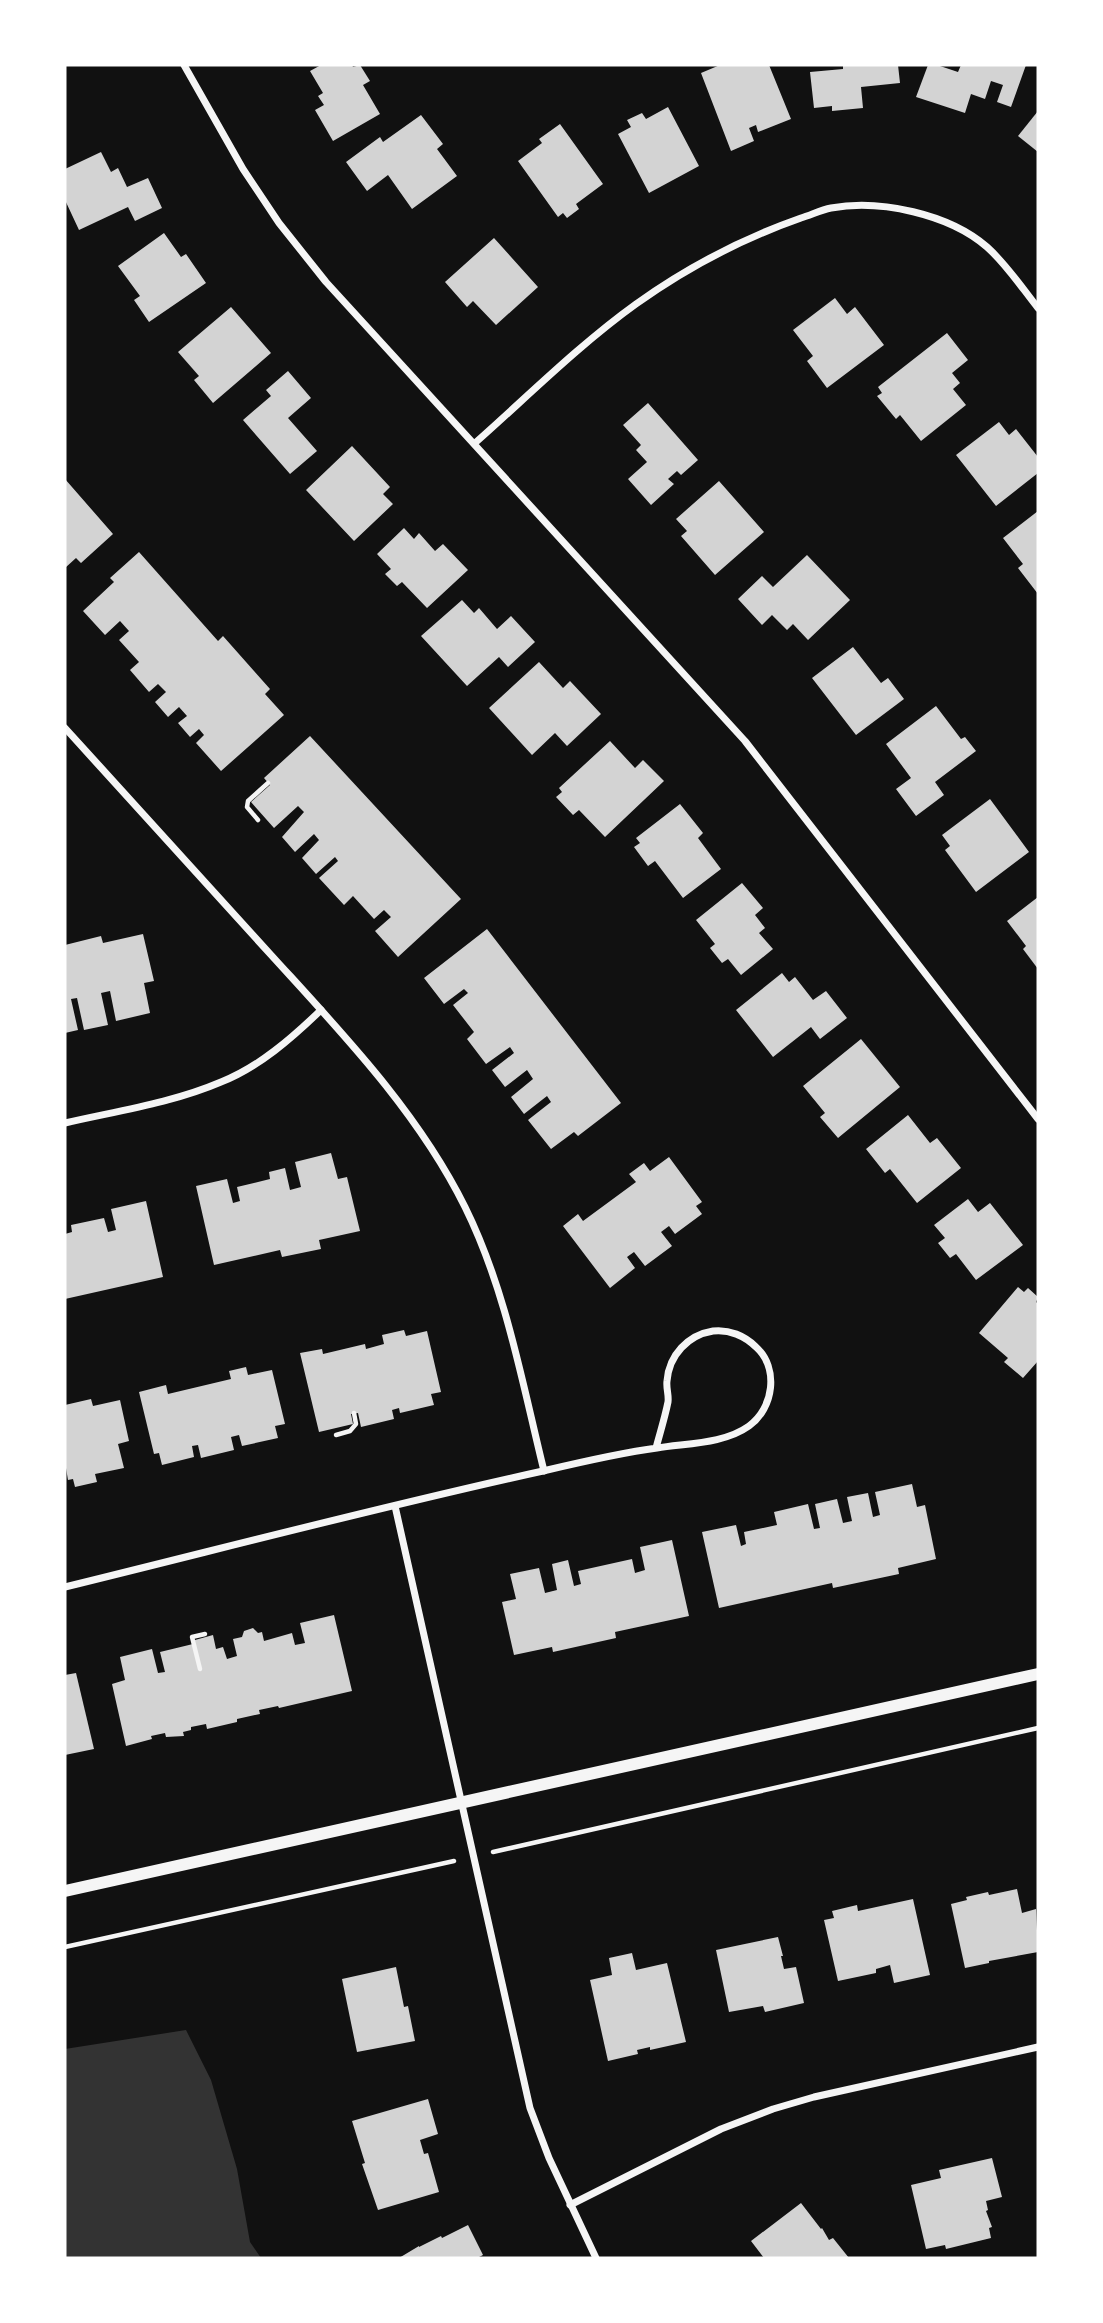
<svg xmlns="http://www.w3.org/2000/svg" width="1103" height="2323" font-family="Figtree,sans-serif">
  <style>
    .water { fill: #333 }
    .building { fill: #d3d3d3 }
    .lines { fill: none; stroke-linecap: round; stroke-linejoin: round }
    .path { stroke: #f5f5f5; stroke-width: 4.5 }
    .minor { stroke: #f5f5f5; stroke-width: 7 }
    .tertiary { stroke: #f5f5f5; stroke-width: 12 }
  </style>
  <rect width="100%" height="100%" fill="#111"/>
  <polygon class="water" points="186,2030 211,2080 237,2169 250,2242 261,2258 65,2258 65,2049"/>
  <g class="building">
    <polygon points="321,65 352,65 353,67 360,65 370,81 363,85 380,114 333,141 315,110 324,105 318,96 323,93 310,71"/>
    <polygon points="720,65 769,65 791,119 758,132 756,125 749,128 754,141 731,151 701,73"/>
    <polygon points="843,65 898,65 900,83 861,87 863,108 832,111 832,106 814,108 810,72 843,69"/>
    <polygon points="928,65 937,65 958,72 961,65 1026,65 1011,107 997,102 1003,85 991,81 985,99 971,94 965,113 916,97"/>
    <polygon points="668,107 699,166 649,193 618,134 631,127 627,120 642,113 646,119"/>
    <polygon points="1038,111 1038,152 1018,136"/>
    <polygon points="421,115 443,144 437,149 457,176 412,209 388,175 367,191 346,162 380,137 383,142"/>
    <polygon points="560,124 603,184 576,204 579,209 567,218 563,213 558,217 518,161 542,143 539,139"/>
    <polygon points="101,152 111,172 118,168 127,187 148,178 162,208 135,221 128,207 79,230 65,200 65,169"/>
    <polygon points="164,233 181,257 186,254 206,283 149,322 134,300 140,296 118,266"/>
    <polygon points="494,238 538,287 496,325 473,301 467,307 445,282"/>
    <polygon points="835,298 847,314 855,307 884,345 827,388 807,361 813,356 793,330"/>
    <polygon points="231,307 271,353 213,403 194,380 199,376 178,352"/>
    <polygon points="947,333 968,360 952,373 960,383 953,389 966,405 921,441 900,415 896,419 877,396 882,393 878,387"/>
    <polygon points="288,371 311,398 288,418 317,451 290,474 243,420 271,396 266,390"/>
    <polygon points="648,403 698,460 681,475 677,471 668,479 674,484 651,505 628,479 647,462 636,450 641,445 623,425"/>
    <polygon points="999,422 1009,435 1016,429 1038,457 1038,473 996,506 956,455"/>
    <polygon points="352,446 390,487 383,494 393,504 354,541 306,490"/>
    <polygon points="65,479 113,534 81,563 76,558 65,568"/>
    <polygon points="719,481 764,532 715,575 681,536 687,531 676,519"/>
    <polygon points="1038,511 1038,594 1018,568 1023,564 1003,538"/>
    <polygon points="404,528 414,539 419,533 435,551 443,544 468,570 427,608 402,582 397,586 385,574 391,569 377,554"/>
    <polygon points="139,552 218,641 223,636 270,689 265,694 284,715 221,771 196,743 204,735 199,729 190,737 178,723 187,716 179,707 168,717 155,702 166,692 158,684 149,692 130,670 139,662 119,640 129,631 120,621 105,635 83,611 114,582 110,578"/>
    <polygon points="807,555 850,600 808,640 793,624 787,630 772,615 762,625 738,599 762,576 773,587"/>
    <polygon points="462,600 474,613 479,608 497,629 511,616 535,642 508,667 499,657 467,686 421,636"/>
    <polygon points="853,647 881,683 888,678 904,699 856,735 812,678"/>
    <polygon points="539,662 563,688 570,681 601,714 567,746 555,733 532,755 489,708"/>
    <polygon points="936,706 961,739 965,737 976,751 935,782 944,795 916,816 896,789 911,778 886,744"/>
    <polygon points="310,736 461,899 398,957 375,931 391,917 384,910 374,919 353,896 344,905 319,878 338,861 335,857 316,874 302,858 319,840 314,834 295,852 282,837 304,812 298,806 274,828 251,802 270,785 264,778"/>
    <polygon points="610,741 635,768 643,760 664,781 605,837 579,810 573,815 556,797 562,792 559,788"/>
    <polygon points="990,799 1029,852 976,892 945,850 950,846 942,835"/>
    <polygon points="680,804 703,833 698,838 721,869 683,898 655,861 648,866 634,847 640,843 636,838"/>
    <polygon points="742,883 763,908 755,915 765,928 759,933 773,949 741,975 728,959 722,963 710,948 715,944 696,920"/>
    <polygon points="1038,897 1038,969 1023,949 1026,946 1007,921"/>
    <polygon points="487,929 621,1103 578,1136 574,1132 551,1149 528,1120 551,1102 547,1096 524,1114 511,1097 533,1079 527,1070 505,1087 492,1070 514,1053 510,1047 486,1064 467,1039 474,1032 453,1005 468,993 464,989 444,1004 424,978"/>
    <polygon points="143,934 154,981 144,983 150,1013 116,1021 110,991 101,993 108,1025 84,1030 77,998 71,999 78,1030 65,1033 65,945 101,936 103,943"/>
    <polygon points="782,973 789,982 795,977 813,1000 826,991 847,1018 820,1039 811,1027 773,1057 736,1010"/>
    <polygon points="861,1039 900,1087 838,1138 820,1117 825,1113 803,1086"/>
    <polygon points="908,1115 930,1143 937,1138 961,1168 917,1203 890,1169 885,1173 866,1149"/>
    <polygon points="331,1153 338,1179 347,1177 360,1231 319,1240 321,1249 282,1257 280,1250 214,1265 196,1186 227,1179 233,1203 240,1201 237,1187 270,1179 269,1172 285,1168 290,1190 301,1187 295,1162"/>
    <polygon points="669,1157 702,1202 696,1206 702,1214 675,1234 669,1226 661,1232 672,1246 645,1266 634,1252 627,1257 635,1268 610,1288 563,1226 578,1214 583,1221 636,1182 629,1174 644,1163 650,1171"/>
    <polygon points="968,1199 978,1212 990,1203 1023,1245 976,1280 956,1254 950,1258 938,1243 945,1238 934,1225"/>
    <polygon points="146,1201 163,1277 65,1299 65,1234 72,1232 71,1225 104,1218 108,1232 116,1230 111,1209"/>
    <polygon points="1018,1287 1024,1292 1028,1288 1038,1297 1036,1302 1038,1304 1038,1361 1023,1378 1004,1362 1008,1358 979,1333"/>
    <polygon points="404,1330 406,1336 427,1331 441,1392 431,1394 434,1405 400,1413 399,1408 392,1410 394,1419 361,1427 358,1413 351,1414 353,1424 319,1432 300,1353 322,1349 323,1354 365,1344 366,1349 384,1344 382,1335"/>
    <polygon points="246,1367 248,1375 272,1370 285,1424 275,1426 278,1438 242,1446 239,1435 231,1437 234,1450 201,1458 198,1445 192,1446 194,1457 162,1465 159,1453 154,1454 139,1392 166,1385 168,1394 231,1379 229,1371"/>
    <polygon points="91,1399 93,1406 120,1400 129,1441 118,1444 124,1468 95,1474 97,1482 75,1487 73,1479 68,1480 65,1462 65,1405"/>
    <polygon points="912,1484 917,1507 925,1505 936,1559 898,1568 899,1574 833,1588 832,1583 719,1608 702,1532 736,1525 741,1546 746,1544 744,1532 777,1525 774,1512 808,1504 814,1529 820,1528 815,1504 837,1499 843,1523 852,1521 847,1497 868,1493 873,1517 880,1515 875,1492"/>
    <polygon points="672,1540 689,1616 615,1632 616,1638 553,1652 552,1647 514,1655 502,1602 516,1599 510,1574 539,1568 545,1593 557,1590 552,1564 568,1560 574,1586 581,1584 578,1571 632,1559 635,1573 645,1570 640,1547"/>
    <polygon points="334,1615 352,1691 279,1708 278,1706 259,1710 260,1714 237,1719 237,1722 207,1729 206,1724 191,1727 191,1730 183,1732 184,1736 166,1737 165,1733 151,1736 152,1739 126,1746 112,1684 125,1680 120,1657 152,1649 158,1673 165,1672 160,1652 193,1644 195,1640 213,1635 216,1649 223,1647 227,1659 237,1656 233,1639 242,1637 244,1631 253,1628 258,1633 262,1632 264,1641 292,1633 295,1645 305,1643 300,1623"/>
    <polygon points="76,1673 94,1749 65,1755 65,1675"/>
    <polygon points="1017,1889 1022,1913 1036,1909 1038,1952 989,1961 989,1963 965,1968 951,1904 967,1900 966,1897 988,1892 989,1895"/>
    <polygon points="913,1899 930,1975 894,1983 890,1965 876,1969 876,1973 838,1981 824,1920 834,1918 832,1911 857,1905 858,1911"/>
    <polygon points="778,1937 783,1956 781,1956 784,1969 796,1967 804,2003 765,2012 763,2006 729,2012 716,1950"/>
    <polygon points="632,1953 636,1970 667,1963 686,2042 650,2050 650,2047 637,2050 638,2054 608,2061 590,1980 612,1975 609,1958"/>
    <polygon points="396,1967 404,2007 408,2006 415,2041 357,2052 342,1979"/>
    <polygon points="428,2099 438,2134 420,2140 424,2154 428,2153 439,2192 378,2210 362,2164 365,2163 352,2121"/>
    <polygon points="992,2158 1002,2197 986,2201 988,2210 986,2211 992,2227 989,2228 991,2238 946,2249 945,2245 926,2249 911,2185 941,2178 939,2170"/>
    <polygon points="801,2203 821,2229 822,2228 829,2240 833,2238 849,2258 764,2258 751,2241"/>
    <polygon points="468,2225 483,2255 477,2258 399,2258 419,2246 419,2247 441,2236 442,2238"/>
  </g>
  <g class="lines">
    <g class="path">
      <polyline points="258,820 247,807 248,801 268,783"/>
      <polyline points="336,1435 350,1431 356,1424 354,1413"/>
      <polyline points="200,1669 192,1637 205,1634"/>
      <polyline points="493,1852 1038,1728"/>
      <polyline points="65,1947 454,1861"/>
    </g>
    <g class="minor">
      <polyline points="184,65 243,169 279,223 326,282 745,741 1038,1119"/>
      <path d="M475,443c52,-46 104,-98 161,-139 49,-35 108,-66 165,-86 10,-3 20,-8 30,-10 49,-9 118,6 156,39 20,18 35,41 51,61"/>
      <path d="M65,728c69,76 138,152 207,228 70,77 146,156 193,251 41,83 57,175 79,264"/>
      <path d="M65,1123c52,-12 107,-20 156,-41 38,-15 71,-44 100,-72"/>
      <polyline points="395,1506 530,2108 549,2158 596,2258"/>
      <path d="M65,1587c159,-39 318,-81 478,-116 38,-9 76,-18 114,-23 30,-5 67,-4 92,-22 25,-18 30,-58 7,-79 -11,-11 -27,-18 -43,-16 -25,4 -44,24 -46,50 -1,7 2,14 1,21 -3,15 -8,31 -12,46"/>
      <polyline points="570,2205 721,2129 773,2109 814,2097 1038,2047"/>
    </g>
    <polyline class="tertiary" points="65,1891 1038,1674"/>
  </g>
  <rect width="1103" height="2323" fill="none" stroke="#ffffff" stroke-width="133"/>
</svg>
